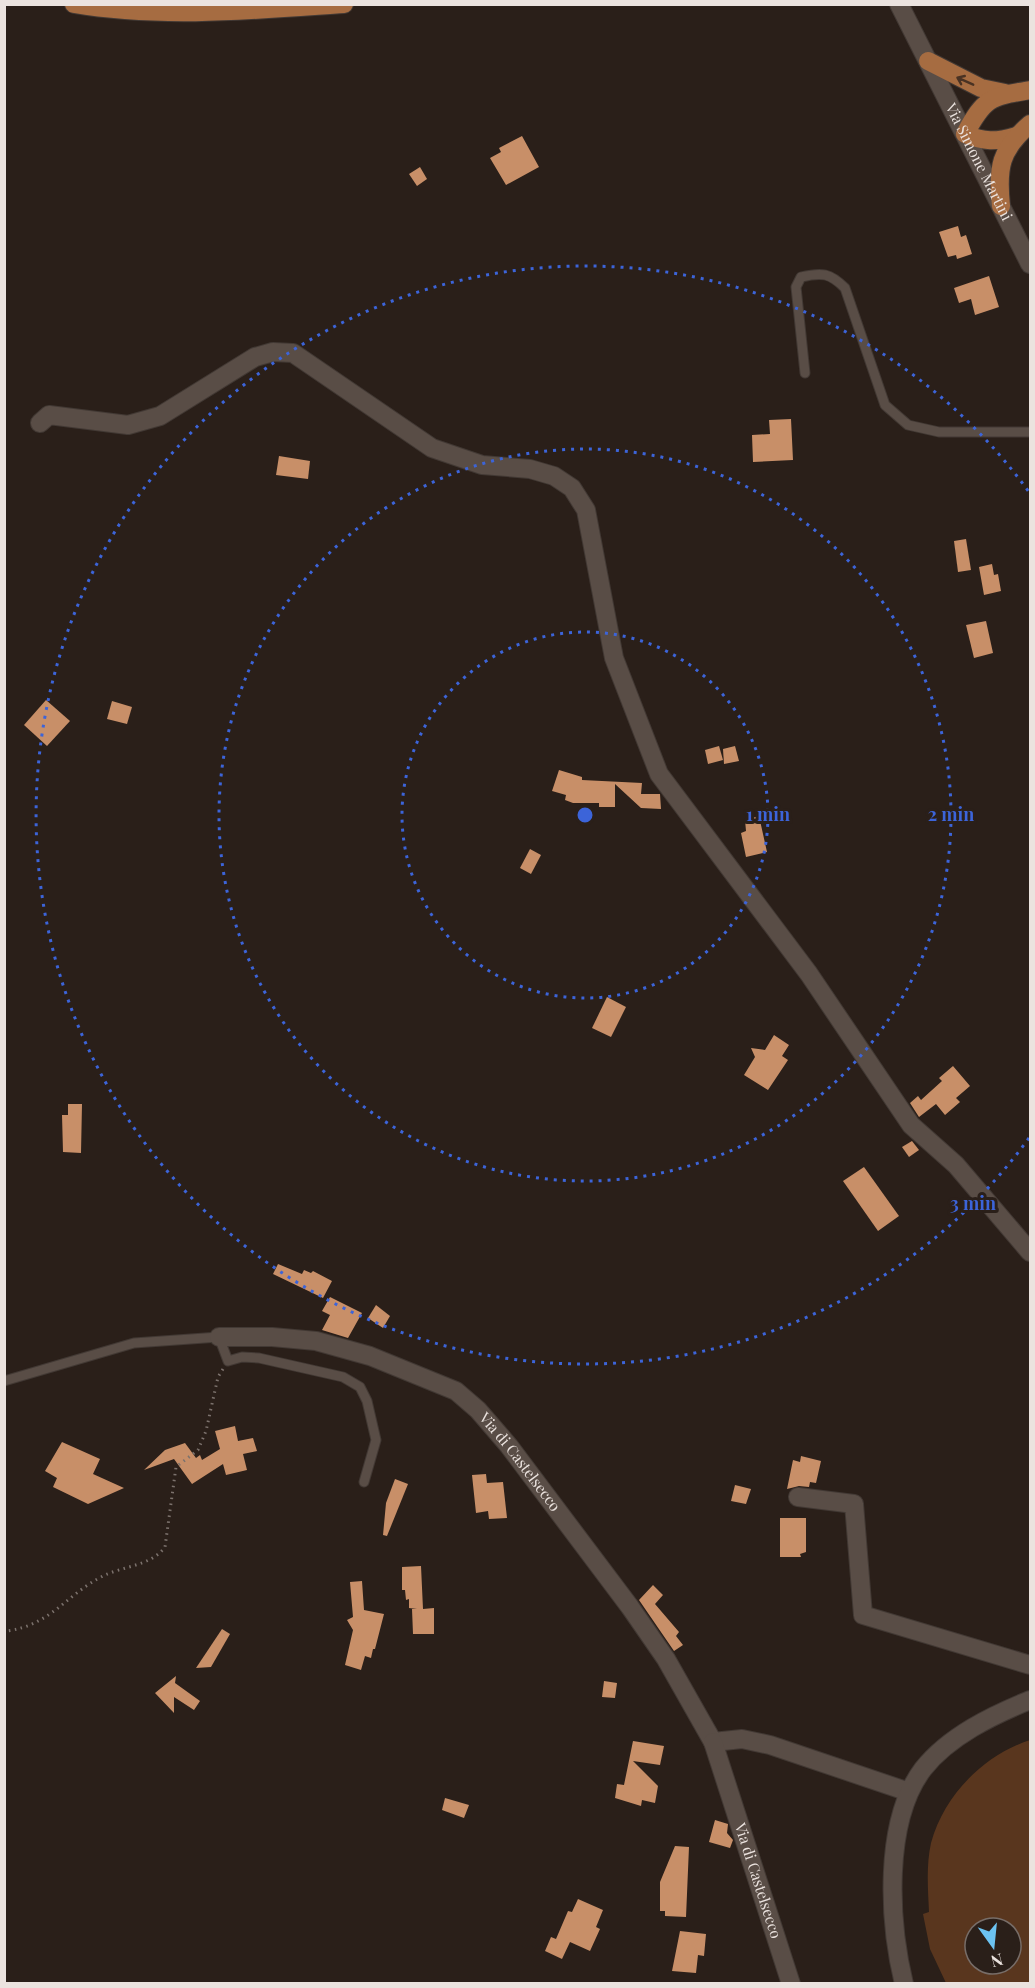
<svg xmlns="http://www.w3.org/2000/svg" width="1035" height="1988" font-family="'Playfair Display',serif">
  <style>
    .pitch { fill: #59361e; fill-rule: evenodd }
    .building { fill: #c88f68 }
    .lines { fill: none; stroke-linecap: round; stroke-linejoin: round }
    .service-casing { stroke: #423934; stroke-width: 11 }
    .minor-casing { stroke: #423934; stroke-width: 20 }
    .tertiary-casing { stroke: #423934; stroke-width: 20 }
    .primary-casing { stroke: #423934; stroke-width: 20 }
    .path { stroke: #7c726d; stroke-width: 3; stroke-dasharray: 1.5 4.5; stroke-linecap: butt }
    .service { stroke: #594d46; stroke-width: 9 }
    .minor { stroke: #594d46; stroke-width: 18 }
    .tertiary { stroke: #594d46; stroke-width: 18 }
    .primary { stroke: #a66c41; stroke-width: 18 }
    .oneway { stroke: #493223 }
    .ring { fill: none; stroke: #3c64d9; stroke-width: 3; stroke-dasharray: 3 6 }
    .labels { text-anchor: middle; stroke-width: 6; stroke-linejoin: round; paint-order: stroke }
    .street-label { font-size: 15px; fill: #ebe3df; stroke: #2a1f19 }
    .centre { fill: #3c64d9; stroke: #2a1f19; stroke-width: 3 }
    .ring-label { font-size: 18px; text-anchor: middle; font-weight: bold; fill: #3c64d9; stroke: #2a1f19; stroke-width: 6; stroke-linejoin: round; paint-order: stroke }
  </style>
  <rect width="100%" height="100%" fill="#2a1f19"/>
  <path class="pitch" d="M1030,1740v243h-84l-16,-34 -7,-35 6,-2c-1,-22 -3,-47 2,-69 13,-48 53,-88 99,-103zM975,1928h36v36h-36z"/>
  <g class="building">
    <polygon points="522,136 539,167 506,185 490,158 501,152 499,148"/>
    <polygon points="420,167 427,179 417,186 409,174"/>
    <polygon points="958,226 961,237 966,235 972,254 957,259 956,255 948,257 939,232"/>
    <polygon points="989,276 999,307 975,315 971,299 959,303 954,288"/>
    <polygon points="791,419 793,460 753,462 752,435 770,434 769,420"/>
    <polygon points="279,456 310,461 308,479 276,475"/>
    <polygon points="966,539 971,570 958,572 954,541"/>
    <polygon points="992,564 994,575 998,574 1001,591 984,595 979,567"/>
    <polygon points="986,621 993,653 974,658 966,625"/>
    <polygon points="46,700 70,721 47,746 24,725"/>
    <polygon points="112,701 132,707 127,724 107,719"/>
    <polygon points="719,746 723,760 708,764 705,750"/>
    <polygon points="735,746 739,761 724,764 723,749"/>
    <polygon points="559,770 582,777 582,780 642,783 641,794 660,794 661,809 641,808 615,784 615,807 599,807 599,803 573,803 565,800 566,795 552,791"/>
    <polygon points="759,816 767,852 746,857 741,833 746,831 745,820"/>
    <polygon points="530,849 541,855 531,874 520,868"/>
    <polygon points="607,997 626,1007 611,1037 592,1028"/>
    <polygon points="774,1035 789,1045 782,1056 788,1060 768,1090 744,1075 755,1057 751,1048 765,1050"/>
    <polygon points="953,1066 970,1086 956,1098 960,1102 945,1115 936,1104 919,1117 910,1103 918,1096 921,1100 942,1081 939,1078"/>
    <polygon points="68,1104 82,1104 81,1153 63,1152 62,1115 68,1115"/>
    <polygon points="912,1141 919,1150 909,1157 902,1147"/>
    <polygon points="864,1167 899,1216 878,1231 843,1181"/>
    <polygon points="278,1264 302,1274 304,1270 311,1273 313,1271 332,1281 323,1298 273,1274"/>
    <polygon points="330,1297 362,1313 348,1338 322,1330 330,1315 322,1311"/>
    <polygon points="376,1305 390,1316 383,1328 368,1318"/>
    <polygon points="235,1426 238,1441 253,1438 257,1451 243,1454 247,1470 226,1475 223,1464 192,1484 174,1459 144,1470 165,1450 185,1443 196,1458 200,1455 202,1460 220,1449 215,1431"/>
    <polygon points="62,1442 100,1459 93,1474 124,1488 88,1504 53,1487 57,1478 45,1471"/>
    <polygon points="801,1456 821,1461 816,1483 810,1482 809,1487 799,1486 787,1489 793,1460 800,1462"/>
    <polygon points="486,1474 487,1483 503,1482 507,1518 489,1519 488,1511 476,1513 472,1475"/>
    <polygon points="395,1479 408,1484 387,1536 383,1535 386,1503"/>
    <polygon points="735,1485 751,1489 746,1504 731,1501"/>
    <polygon points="780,1518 806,1518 806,1552 800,1554 801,1557 780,1557"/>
    <polygon points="421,1566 423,1609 434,1608 434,1634 413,1634 412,1609 417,1609 409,1608 409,1599 406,1600 405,1590 402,1590 402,1567"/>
    <polygon points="362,1581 364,1610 384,1614 375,1649 373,1649 371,1658 365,1656 361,1670 345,1665 353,1630 347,1620 353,1617 350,1582"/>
    <polygon points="653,1585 663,1595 655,1604 679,1632 676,1636 683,1645 674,1651 639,1600"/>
    <polygon points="222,1629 230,1634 211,1667 196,1668"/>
    <polygon points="176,1676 175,1683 200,1701 194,1710 174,1697 174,1713 155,1693"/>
    <polygon points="604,1681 617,1683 615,1698 602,1697"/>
    <polygon points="633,1741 664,1746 660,1765 633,1761 658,1786 655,1803 642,1800 641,1806 615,1798 617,1784 624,1785"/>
    <polygon points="445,1798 469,1805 464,1818 442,1810"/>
    <polygon points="715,1820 728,1824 727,1833 733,1840 730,1848 709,1842"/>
    <polygon points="675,1846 689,1847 686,1917 665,1916 665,1911 660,1911 660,1882"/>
    <polygon points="578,1899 603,1910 596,1927 600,1929 590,1951 570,1942 562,1959 545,1951 551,1937 556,1939 568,1911 572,1912"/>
    <polygon points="680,1931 706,1934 704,1956 698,1955 696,1973 672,1971"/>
  </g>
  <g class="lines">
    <defs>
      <g id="service">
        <path d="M805,373l-9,-86 5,-10c21,-5 29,-4 44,11l40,117 23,20 31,7h91"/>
        <polyline points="4,1381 134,1343 219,1337 228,1361 242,1357 259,1358 343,1377 360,1387 367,1401 376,1440 364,1482"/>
      </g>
      <g id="minor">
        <polyline points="40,423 49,415 128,425 160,416 255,357 273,352 293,353 432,448 482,465 530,469 554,476 572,488 586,510 614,658 659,774 809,974 911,1125 956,1165 1030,1252"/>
        <path id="s1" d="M219,1337h53l44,4 54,15 86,35 22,19 31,36 121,161 36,52 47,83 29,-3 28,6 139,47"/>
        <polyline points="798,1497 854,1504 863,1615 1030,1665"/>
        <path id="s2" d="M713,1742l78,242"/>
        <path d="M904,1984c-15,-62 -21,-162 19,-215 26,-33 70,-54 107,-69"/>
      </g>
      <g id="tertiary">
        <path id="s3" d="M899,4l131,260"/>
      </g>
      <g id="primary">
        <path d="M74,4c88,15 182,6 270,0"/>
        <polyline points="928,61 981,88 1005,93"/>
        <path d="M1016,136c-20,6 -32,6 -51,-2 20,-37 25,-37 65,-44"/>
        <path d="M1001,206c-4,-39 -1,-56 29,-82"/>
      </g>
    </defs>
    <use href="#service" class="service-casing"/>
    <use href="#minor" class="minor-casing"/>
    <use href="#tertiary" class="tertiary-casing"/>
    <use href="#primary" class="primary-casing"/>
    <path class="path" d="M4,1628l3,3c44,-6 60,-37 96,-55 20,-10 48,-10 62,-29l11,-80 22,-17 8,-19 12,-54 5,-8"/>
    <use href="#service" class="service"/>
    <use href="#minor" class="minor"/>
    <use href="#tertiary" class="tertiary"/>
    <use href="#primary" class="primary"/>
  </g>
  <defs><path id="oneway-shaft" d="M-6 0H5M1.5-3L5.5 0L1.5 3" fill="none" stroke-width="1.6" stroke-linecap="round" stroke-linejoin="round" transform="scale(1.5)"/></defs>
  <use class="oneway" href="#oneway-shaft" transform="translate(965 81) rotate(-156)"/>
  <g class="ring">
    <circle cx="585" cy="815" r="183"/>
    <circle cx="585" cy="815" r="366"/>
    <path d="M1029 1138A549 549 0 1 1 1029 492"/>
  </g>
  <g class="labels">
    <g class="street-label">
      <text dy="5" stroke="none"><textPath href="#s3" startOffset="177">Via Simone Martini</textPath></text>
      <text dy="5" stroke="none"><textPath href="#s1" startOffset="342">Via di Castelsecco</textPath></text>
      <text dy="5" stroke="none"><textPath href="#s2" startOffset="146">Via di Castelsecco</textPath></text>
    </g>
  </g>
  <circle cx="585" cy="815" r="9" class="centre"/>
  <g class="ring-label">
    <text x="768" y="821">1 min</text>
    <text x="951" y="821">2 min</text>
    <text x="973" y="1210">3 min</text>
  </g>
  <rect width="1035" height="1988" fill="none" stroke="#ebe3df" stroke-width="12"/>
  <g transform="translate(993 1946) rotate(165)"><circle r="28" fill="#2a1f19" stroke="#776d68" stroke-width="1.5"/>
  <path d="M0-4.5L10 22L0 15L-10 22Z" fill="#6cc3f2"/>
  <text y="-9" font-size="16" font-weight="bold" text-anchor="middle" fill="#ebe3df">N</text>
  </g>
</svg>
